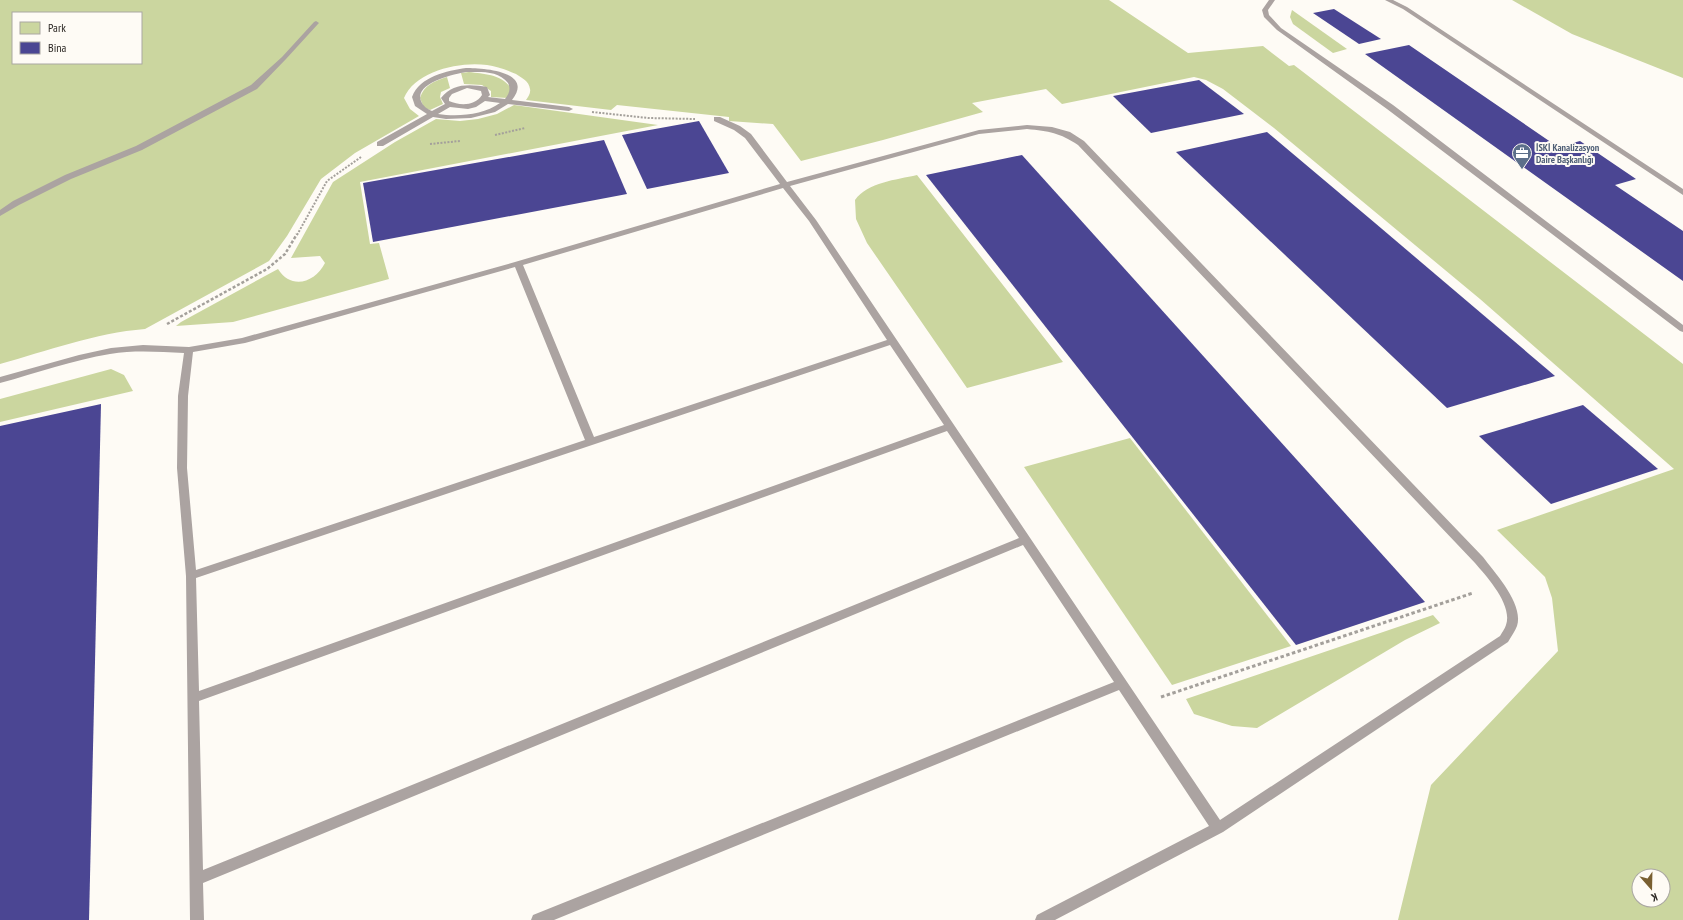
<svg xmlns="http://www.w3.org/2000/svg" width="1683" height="920" font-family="'PT Sans Narrow',sans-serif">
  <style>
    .green { fill: #cbd69f; fill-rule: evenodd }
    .building { fill: #4b4693 }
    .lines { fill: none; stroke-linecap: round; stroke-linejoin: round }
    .path-far2 { stroke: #a4a09b; stroke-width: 2; stroke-dasharray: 2 1.5; stroke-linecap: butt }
    .path-far1 { stroke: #a4a09b; stroke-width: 2.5; stroke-dasharray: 3 2; stroke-linecap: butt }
    .path { stroke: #a4a09b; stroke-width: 3; stroke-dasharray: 3.5 2.5; stroke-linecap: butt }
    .lane { fill: #aba3a1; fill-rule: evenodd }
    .labels { text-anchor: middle; stroke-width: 4; stroke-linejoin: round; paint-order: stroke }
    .far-service-label { font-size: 10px; font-weight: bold; fill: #4e5e75; stroke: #fefbf5; text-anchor: start }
  </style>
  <rect width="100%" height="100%" fill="#fefbf5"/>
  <g class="green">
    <path d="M0,0h1109l79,53 75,-7 26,20 5,-1 389,299v556h-285l33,-135 127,-134 -6,-53 -7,-21 -48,-47 177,-61 -194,-170 -206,-171 -51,-39 -17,-9 -12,-3 -132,27 -16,-15 -74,14 11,9 -100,28 -82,21 -28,-37 -44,-3v-4l-112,-12 -6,5 -85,-10c2,-3 5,-7 4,-11 -1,-8 -8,-11 -14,-15 -9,-4 -20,-8 -29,-9 -27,-4 -72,6 -83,33l6,11 9,7 -64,37 -34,26 -34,57 -18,25 -124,68c-50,4 -98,22 -145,35zM13,13h128v50h-128zM1639,876h24v24h-24z"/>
    <polygon points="1512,0 1683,0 1683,78 1572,34"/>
    <polygon points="1292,10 1347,49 1333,53 1293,24 1290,17"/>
    <path d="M469,72c15,2 32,2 42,16l-3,10 -17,-1v-6l-9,-6 -18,-1 -3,-11z"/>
    <path d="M447,77l3,11 -9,4 -1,5 3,7 -13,6 -6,-2 -4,-10c4,-13 14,-17 27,-21z"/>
    <path d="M514,105l144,20 -298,57 10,62 9,-1 10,36 -156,43 -57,4 5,-4 97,-53c13,21 37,14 47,-6l-5,-7 -29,2 42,-76 62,-40 41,-23 24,2 18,-2 19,-5z"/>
    <path d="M917,175l146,187 -96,26 -100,-145 -11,-24 -1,-19c13,-18 41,-20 62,-25z"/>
    <polygon points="111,369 124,375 133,391 0,422 0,399"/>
    <polygon points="1130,438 1291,646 1172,685 1024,467"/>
    <polygon points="1433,615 1440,623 1405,640 1257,728 1232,726 1194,714 1186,699"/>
  </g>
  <g class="building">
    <polygon points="1334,9 1381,39 1359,44 1313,13"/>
    <polygon points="1409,45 1558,147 1580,141 1636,179 1615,185 1683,231 1683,281 1365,54"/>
    <polygon points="1199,80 1244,114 1151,133 1113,96"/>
    <polygon points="699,121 729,173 647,189 622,135"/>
    <polygon points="1267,132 1375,223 1555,376 1447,408 1176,152"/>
    <polygon points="604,140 627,194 373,242 363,183"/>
    <polygon points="1022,155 1425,602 1296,645 926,175"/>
    <polygon points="101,404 89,920 0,920 0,426"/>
    <polygon points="1583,405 1658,469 1551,504 1479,436"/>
  </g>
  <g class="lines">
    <g class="path-far2">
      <polyline points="592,112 648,118 695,119"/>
      <polyline points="495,135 525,128"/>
      <polyline points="430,144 460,141"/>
      <polyline points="297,235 327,181 361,157"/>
    </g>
    <polyline class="path-far1" points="167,324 267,269 285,254 297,234"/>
    <polyline class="path" points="1161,697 1473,593"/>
    <g class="lane">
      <polygon points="1269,0 1275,0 1268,10 1269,15 1281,28 1393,105 1683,325 1683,332 1680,331 1387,109 1277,30 1264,17 1262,10"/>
      <polygon points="1385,0 1393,0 1407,7 1683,189 1683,195 1403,9"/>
      <polygon points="316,21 319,23 318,24 286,59 257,89 142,150 71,179 19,205 0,216 0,210 13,201 65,175 136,146 251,85 282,57 314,22"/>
      <path d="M466,68c16,0 69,3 46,32l57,7 4,2 -4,2 -61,-7 -13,8 -24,6 -25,1 -13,-2 -50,29h-6v-4l50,-28 -12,-8 -3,-9c8,-21 35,-26 54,-29zM466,72c15,0 32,-2 42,11 3,6 1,11 -3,16l-17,-2 2,-2 -3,-8c-17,-3 -35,-4 -46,11l4,6 -13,7c-5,-2 -9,-5 -11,-10 -7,-18 33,-27 45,-29zM467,88l14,3 1,4c-7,11 -22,11 -33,6v-3l3,-4zM485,101l15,2c-17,12 -42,14 -62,11l12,-7 18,2 8,-2z"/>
      <path d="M714,117h6l20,9 11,8 36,48 192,-52 48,-5 25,2 18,5 14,9 399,416c12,16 41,47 34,69 -2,5 -6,11 -9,16l-285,190 -168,88h-20l2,-5 172,-89 -90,-136 -565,230h-23l2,-5 581,-233 -91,-137 -820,338 1,37h-14l-4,-344 -9,-108 1,-72 6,-43c-25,-1 -49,-3 -74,1 -37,6 -73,19 -110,29v-6l79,-22 32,-7 32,-3 46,2 53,-9 273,-76 265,-78 -35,-46 -11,-8 -20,-9zM1027,129c22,2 33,4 51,16l397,418c12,14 38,42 31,62 -1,4 -4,7 -6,11l-280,184 -404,-600 -26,-34 189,-52zM783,188l26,33 78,119 -293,97 -71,-172zM515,267l70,173 -389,130 -9,-102 1,-72 5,-44 52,-9zM890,345l54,80 -745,266 -3,-113zM947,431l72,107 -816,332 -4,-169z"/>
    </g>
  </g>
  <defs>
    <symbol id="office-pin" viewBox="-11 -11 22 30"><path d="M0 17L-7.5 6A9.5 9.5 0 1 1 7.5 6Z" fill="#5c6f8a" stroke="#fefbf5"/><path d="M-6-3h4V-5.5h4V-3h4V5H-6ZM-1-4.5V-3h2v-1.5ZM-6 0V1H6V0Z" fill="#fff"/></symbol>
  </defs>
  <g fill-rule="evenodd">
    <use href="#office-pin" x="1511" y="142" width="22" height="30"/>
  </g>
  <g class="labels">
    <g class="far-service-label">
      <text x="1536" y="151">İSKİ Kanalizasyon<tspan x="1536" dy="12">Daire Başkanlığı</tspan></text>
    </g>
  </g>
  <rect x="12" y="12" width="130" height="52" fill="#fefbf5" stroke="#aaa7a2"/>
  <rect x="20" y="22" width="20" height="12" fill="#cbd69f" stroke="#aaa7a2"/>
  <text x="48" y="32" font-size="12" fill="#2d2925">Park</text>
  <rect x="20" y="42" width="20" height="12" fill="#4b4693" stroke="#aaa7a2"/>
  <text x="48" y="52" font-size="12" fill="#2d2925">Bina</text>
  <g transform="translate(1651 888) rotate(160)"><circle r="19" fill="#fefbf5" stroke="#aaa7a2"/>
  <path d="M0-3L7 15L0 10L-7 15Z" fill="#795f31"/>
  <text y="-6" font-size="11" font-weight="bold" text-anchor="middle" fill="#2d2925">K</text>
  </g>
</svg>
